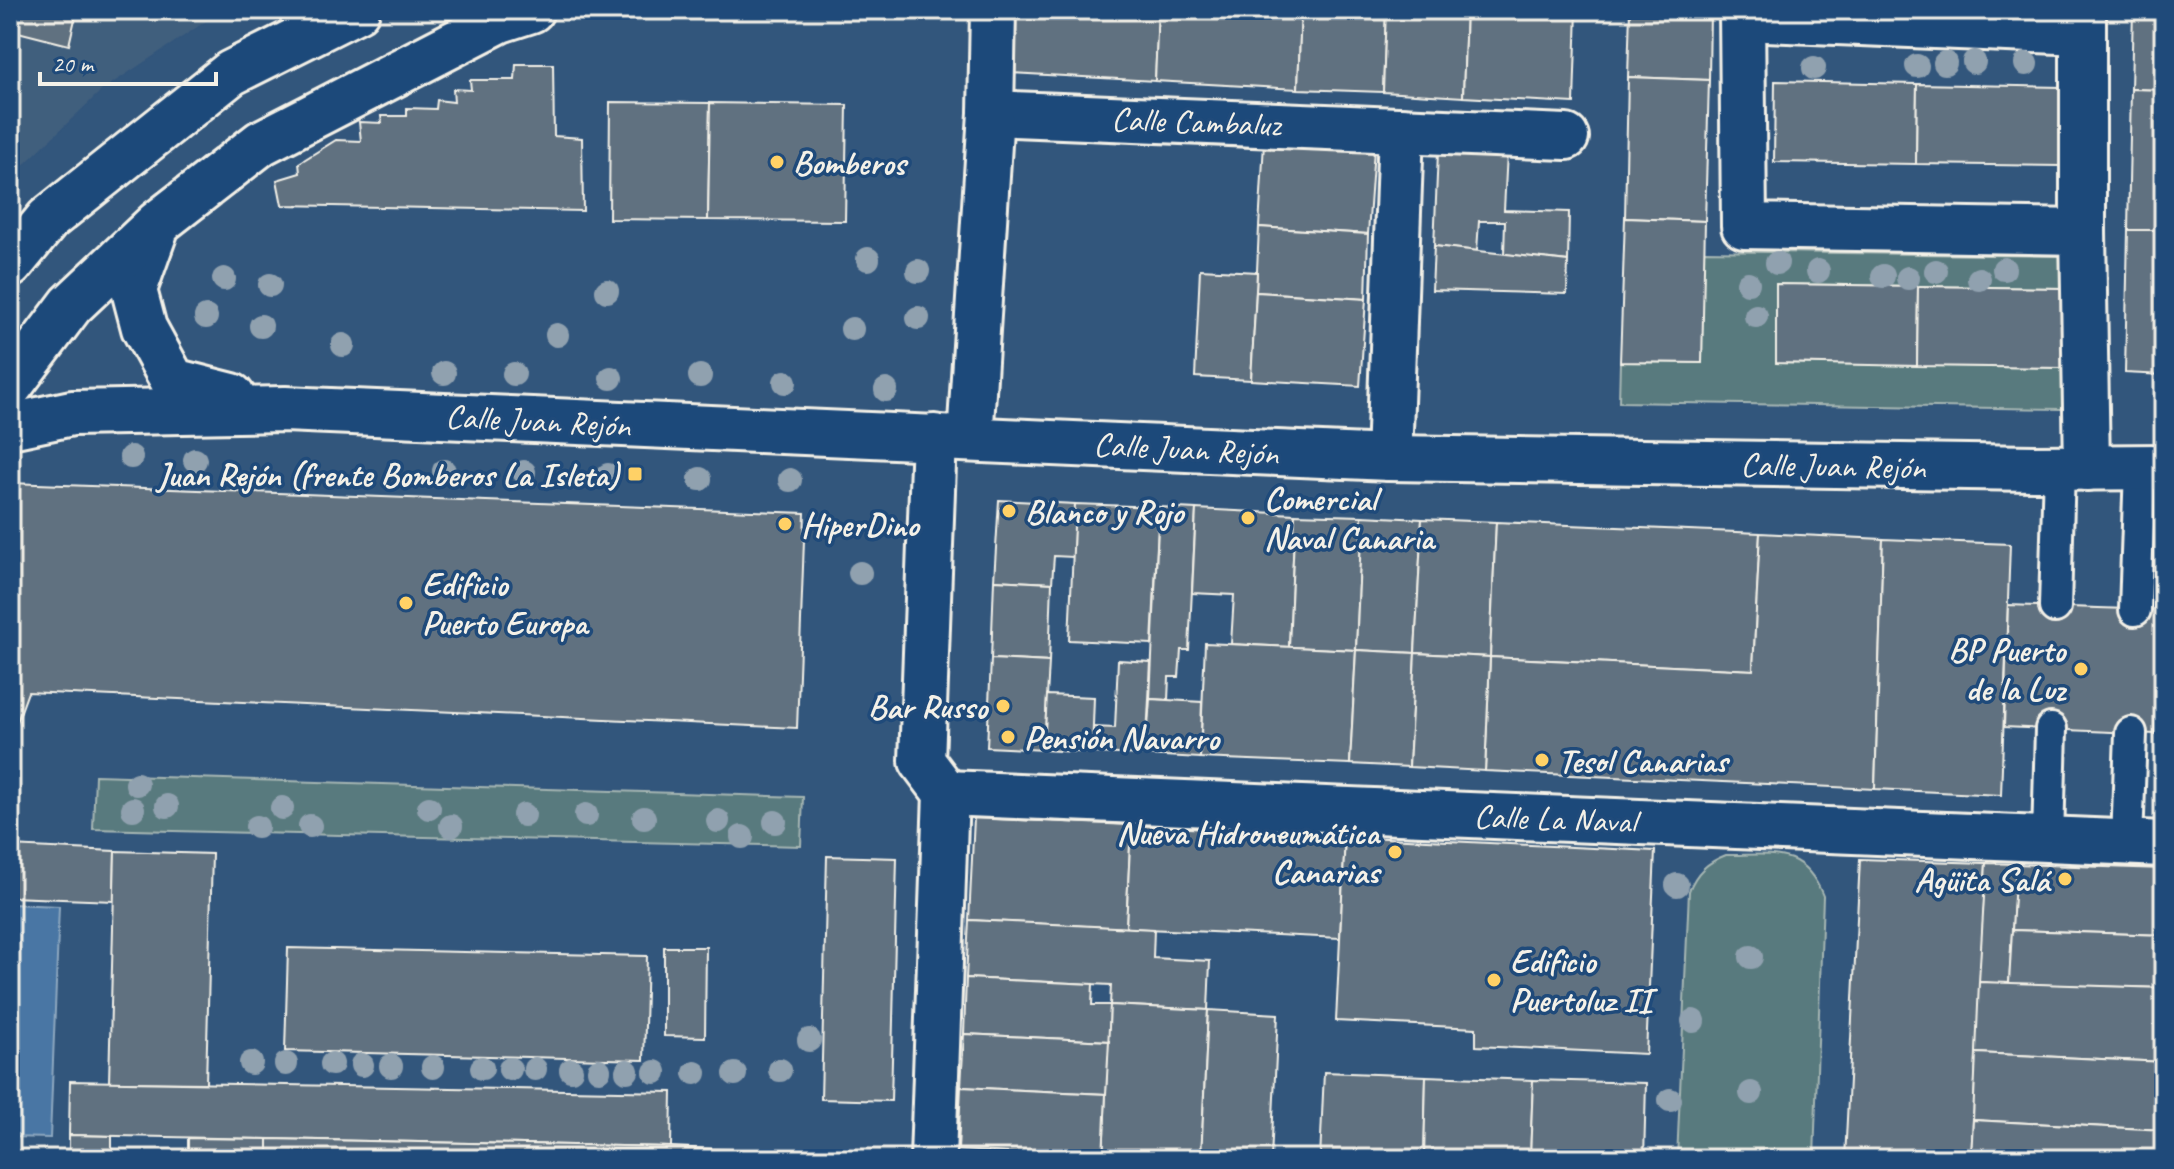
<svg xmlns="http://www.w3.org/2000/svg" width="2174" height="1169" font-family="Caveat,sans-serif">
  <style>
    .built { fill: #405e7d }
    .green { fill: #597a7e; stroke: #a6b6b3; stroke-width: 2 }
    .water { fill: #4876a4; stroke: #8da7bf; stroke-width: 2 }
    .building { fill: #607180; stroke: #f4f1e8; stroke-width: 2 }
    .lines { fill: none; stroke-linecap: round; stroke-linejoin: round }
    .service-casing { stroke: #f4f1e8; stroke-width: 36 }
    .minor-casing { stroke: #f4f1e8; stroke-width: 50 }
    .tertiary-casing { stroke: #f4f1e8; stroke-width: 50 }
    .service { stroke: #1f4a7a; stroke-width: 30 }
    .minor { stroke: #1f4a7a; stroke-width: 44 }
    .tertiary { stroke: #1f4a7a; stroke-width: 44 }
    .tree { fill: #90a1af }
    .poi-dot { fill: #ffd166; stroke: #1f4a7a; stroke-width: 3 }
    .labels { text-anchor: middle; stroke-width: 7; stroke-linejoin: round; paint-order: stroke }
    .street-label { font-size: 34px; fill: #f4f1e8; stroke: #1f4a7a }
    .poi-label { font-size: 34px; font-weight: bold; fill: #f4f1e8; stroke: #1f4a7a; text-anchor: start }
  </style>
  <rect width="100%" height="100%" fill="#32567c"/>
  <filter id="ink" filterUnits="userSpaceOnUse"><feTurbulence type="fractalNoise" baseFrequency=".0125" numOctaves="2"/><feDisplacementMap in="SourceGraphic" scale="16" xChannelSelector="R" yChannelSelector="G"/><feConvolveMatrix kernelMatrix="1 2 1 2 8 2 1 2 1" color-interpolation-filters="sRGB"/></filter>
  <g filter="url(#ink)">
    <polygon class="built" points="10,10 223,10 102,90 10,178"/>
    <g class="green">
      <polygon points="1703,251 2063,256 2063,288 1776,284 1776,363 2062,368 2062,409 1619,402 1620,362 1702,363"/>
      <polygon points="95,775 803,797 801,846 93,829"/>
      <path d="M1726,855c46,0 77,-9 97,41l-9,263h-137l12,-268c7,-19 19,-29 37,-36z"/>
    </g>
    <polygon class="water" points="10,904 59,906 50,1138 10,1137"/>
    <g class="building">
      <polygon points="10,10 77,10 69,45 10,30"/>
      <polygon points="1013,10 1101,10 1158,13 1155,81 1011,73"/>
      <polygon points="1158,10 1301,10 1298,89 1155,81"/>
      <polygon points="1301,10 1386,10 1383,92 1298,89"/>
      <polygon points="1386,10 1466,10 1463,97 1383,92"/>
      <polygon points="1466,10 1577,10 1574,103 1463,97"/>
      <polygon points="1630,10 1710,10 1709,80 1628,77"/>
      <polygon points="2133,10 2164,10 2164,90 2131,89"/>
      <polygon points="516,64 553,64 554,136 582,138 583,211 282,205 277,180 300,173 299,163 336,140 361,141 359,122 382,123 381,116 407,116 407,108 436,109 437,100 454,102 453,89 471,90 470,80 515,80"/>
      <polygon points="1628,77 1709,80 1705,221 1625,218"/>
      <polygon points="1775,81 1917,84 1916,164 1774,162"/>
      <polygon points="1917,84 2062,87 2060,166 1916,164"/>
      <polygon points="2131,89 2164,90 2164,230 2128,230"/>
      <polygon points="610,102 710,103 708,220 609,219"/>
      <polygon points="710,103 847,105 845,221 708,220"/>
      <polygon points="1264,143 1374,149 1368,234 1259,227"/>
      <polygon points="1438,152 1507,152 1504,210 1569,212 1568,261 1504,254 1505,221 1479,221 1477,251 1434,246"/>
      <polygon points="1625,218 1705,221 1702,363 1620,362"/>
      <polygon points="1259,227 1368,234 1366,299 1256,292"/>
      <polygon points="2128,230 2164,230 2164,375 2125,373"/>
      <polygon points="1434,246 1568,261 1567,294 1432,290"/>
      <polygon points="1200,269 1257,272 1251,380 1195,377"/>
      <polygon points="1776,284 1918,286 1917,366 1776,363"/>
      <polygon points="1918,286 2063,288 2062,368 1917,366"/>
      <polygon points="1256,292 1366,299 1360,386 1251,380"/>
      <polygon points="10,483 805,513 797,728 28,692 10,741"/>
      <polygon points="999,500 1075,504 1073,557 1054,556 1052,583 994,580"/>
      <polygon points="1075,504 1159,507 1152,644 1069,640"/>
      <polygon points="1159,507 1196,509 1189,650 1181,650 1179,677 1169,677 1168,700 1150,699"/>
      <polygon points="1196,509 1295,514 1289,647 1231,644 1234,595 1192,593"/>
      <polygon points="1295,514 1362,516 1356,650 1289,647"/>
      <polygon points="1362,516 1422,519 1415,653 1356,650"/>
      <polygon points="1422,519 1496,522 1490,657 1415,653"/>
      <polygon points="1496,522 1760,533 1753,670 1490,657"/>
      <polygon points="1760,533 1883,539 1875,789 1485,771 1490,657 1753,670"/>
      <polygon points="1883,539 2010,544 2001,795 1875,789"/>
      <polygon points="994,580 1052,583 1049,662 991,659"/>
      <polygon points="2008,605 2158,610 2155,734 2004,727"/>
      <polygon points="1205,643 1356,650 1350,764 1200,758"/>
      <polygon points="1356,650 1415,653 1409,767 1350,764"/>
      <polygon points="1415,653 1490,657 1485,771 1409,767"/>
      <polygon points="991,659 1049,662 1044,750 987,747"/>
      <polygon points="1118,660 1151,662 1146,755 1092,753 1093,727 1115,728"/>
      <polygon points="1047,695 1094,697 1092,753 1044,750"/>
      <polygon points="1150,699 1202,702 1200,758 1146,755"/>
      <polygon points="974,818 1131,825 1126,928 969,920"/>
      <polygon points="1131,825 1345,836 1340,938 1126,928"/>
      <polygon points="1345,836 1655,851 1646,1054 1476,1046 1476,1028 1336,1021"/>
      <polygon points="10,846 115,851 114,901 10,897"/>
      <polygon points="115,851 212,854 206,1083 109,1082"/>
      <polygon points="827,856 897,858 891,1101 821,1099"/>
      <polygon points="1860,859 1986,863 1971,1159 1845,1159"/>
      <polygon points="1986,863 2016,864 2009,984 1979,982"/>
      <polygon points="2016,864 2164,869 2164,935 2012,930"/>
      <polygon points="969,920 1154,929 1153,958 1210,961 1208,1010 1110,1005 1111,985 966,978"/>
      <polygon points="2012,930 2164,935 2164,988 2009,984"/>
      <polygon points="664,947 706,947 705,1037 664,1036"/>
      <polygon points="288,948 647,956 644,1060 285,1051"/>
      <polygon points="966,978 1093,984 1092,1005 1110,1005 1109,1041 964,1034"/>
      <polygon points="1979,982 2164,988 2164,1062 1976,1053"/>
      <polygon points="1110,1005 1208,1010 1201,1159 1103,1158"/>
      <polygon points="1208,1010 1278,1014 1271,1159 1201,1159"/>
      <polygon points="964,1034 1109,1041 1106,1094 961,1087"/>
      <polygon points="1976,1053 2164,1062 2164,1130 1973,1120"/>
      <polygon points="1324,1072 1426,1076 1424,1159 1320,1159"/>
      <polygon points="1426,1076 1533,1080 1530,1159 1424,1159"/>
      <polygon points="1533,1080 1646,1083 1644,1159 1530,1159"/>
      <polygon points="70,1081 672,1092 671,1147 69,1135"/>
      <polygon points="961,1087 1106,1094 1103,1158 958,1150"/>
      <polygon points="1973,1120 2164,1130 2164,1159 1971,1159"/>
      <polygon points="69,1135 112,1136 112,1159 69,1159"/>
      <polygon points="188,1138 268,1139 268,1159 188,1159"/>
      <polygon points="268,1139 671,1147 732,1150 732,1159 268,1159"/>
    </g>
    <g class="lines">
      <defs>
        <g id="service">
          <polyline points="2055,607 2059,468"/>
          <polyline points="2135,610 2140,468"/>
          <polyline points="2048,839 2051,729"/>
          <polyline points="2127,842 2131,733"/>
        </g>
        <g id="minor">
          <polyline points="1742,10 1744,226 2083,232"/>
          <polyline points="2083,10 2083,232 2087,468"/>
          <polyline points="1742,18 2083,32"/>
          <polyline points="991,113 1566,137"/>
          <polyline points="970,439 991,113 993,10"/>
          <polyline points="1389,458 1401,130"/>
          <polyline points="946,793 2164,844"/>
          <polyline points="933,1159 946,793 922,761 934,437"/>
        </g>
        <g id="tertiary">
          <polyline points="155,231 134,290 144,328 173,381 232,396"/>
          <polyline points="10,265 48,219 231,73 357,10"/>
          <polyline points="10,386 71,305 158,223 261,143 500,20 531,10"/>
          <polyline points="10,426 72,413 285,409 1389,458 2034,468 2164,467"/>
        </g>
      </defs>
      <use href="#service" class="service-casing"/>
      <use href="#minor" class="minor-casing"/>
      <use href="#tertiary" class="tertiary-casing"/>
      <use href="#service" class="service"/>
      <use href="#minor" class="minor"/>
      <use href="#tertiary" class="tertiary"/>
    </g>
    <g class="tree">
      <circle cx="1974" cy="62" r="12"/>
      <circle cx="1945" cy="63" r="12"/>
      <circle cx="2026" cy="64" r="12"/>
      <circle cx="1917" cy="66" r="12"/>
      <circle cx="1814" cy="68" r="12"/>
      <circle cx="868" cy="259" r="12"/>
      <circle cx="1777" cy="263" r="12"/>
      <circle cx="2004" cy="269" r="12"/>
      <circle cx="918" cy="271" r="12"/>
      <circle cx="1818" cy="271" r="12"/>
      <circle cx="1936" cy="271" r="12"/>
      <circle cx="1883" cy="276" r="12"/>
      <circle cx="1908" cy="278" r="12"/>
      <circle cx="224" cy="279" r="12"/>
      <circle cx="1979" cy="279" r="12"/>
      <circle cx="1748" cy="283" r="12"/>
      <circle cx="270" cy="285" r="12"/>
      <circle cx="607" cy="291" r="12"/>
      <circle cx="1756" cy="316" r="12"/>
      <circle cx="206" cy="317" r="12"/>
      <circle cx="918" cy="318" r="12"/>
      <circle cx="261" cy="326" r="12"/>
      <circle cx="852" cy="329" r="12"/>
      <circle cx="557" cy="335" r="12"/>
      <circle cx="343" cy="345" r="12"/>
      <circle cx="444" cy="373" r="12"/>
      <circle cx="514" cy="374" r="12"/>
      <circle cx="700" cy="376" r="12"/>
      <circle cx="611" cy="378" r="12"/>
      <circle cx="785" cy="382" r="12"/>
      <circle cx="886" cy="390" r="12"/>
      <circle cx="131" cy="457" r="12"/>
      <circle cx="195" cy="460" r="12"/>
      <circle cx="444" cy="471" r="12"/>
      <circle cx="524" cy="472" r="12"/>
      <circle cx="608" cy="475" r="12"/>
      <circle cx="700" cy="479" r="12"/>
      <circle cx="790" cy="480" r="12"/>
      <circle cx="860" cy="573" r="12"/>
      <circle cx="137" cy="784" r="12"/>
      <circle cx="167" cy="806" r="12"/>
      <circle cx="282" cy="808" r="12"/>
      <circle cx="429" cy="808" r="12"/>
      <circle cx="133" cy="809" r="12"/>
      <circle cx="524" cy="815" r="12"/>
      <circle cx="586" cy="815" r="12"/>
      <circle cx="644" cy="818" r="12"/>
      <circle cx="718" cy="821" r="12"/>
      <circle cx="775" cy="822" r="12"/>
      <circle cx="310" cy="826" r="12"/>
      <circle cx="451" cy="826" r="12"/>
      <circle cx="257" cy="827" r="12"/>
      <circle cx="742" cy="837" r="12"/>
      <circle cx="1677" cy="885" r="12"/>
      <circle cx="1751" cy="957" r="12"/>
      <circle cx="1693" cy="1021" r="12"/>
      <circle cx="809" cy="1040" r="12"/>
      <circle cx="251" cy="1063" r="12"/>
      <circle cx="286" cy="1064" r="12"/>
      <circle cx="332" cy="1064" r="12"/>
      <circle cx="362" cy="1065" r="12"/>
      <circle cx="391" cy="1066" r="12"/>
      <circle cx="433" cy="1067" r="12"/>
      <circle cx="482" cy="1068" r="12"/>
      <circle cx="510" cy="1069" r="12"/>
      <circle cx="535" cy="1069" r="12"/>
      <circle cx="571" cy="1070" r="12"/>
      <circle cx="599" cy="1070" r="12"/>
      <circle cx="780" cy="1070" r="12"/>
      <circle cx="627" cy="1071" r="12"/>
      <circle cx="655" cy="1072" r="12"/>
      <circle cx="695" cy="1073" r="12"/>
      <circle cx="735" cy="1074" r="12"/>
      <circle cx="1751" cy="1093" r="12"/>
      <circle cx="1670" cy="1100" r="12"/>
    </g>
  </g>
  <g class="poi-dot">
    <circle cx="777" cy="162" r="8"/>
    <rect x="627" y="466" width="16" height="16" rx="4"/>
    <circle cx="1009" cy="511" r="8"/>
    <circle cx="1248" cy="518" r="8"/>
    <circle cx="785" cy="524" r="8"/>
    <circle cx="406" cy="603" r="8"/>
    <circle cx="2081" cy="669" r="8"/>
    <circle cx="1003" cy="706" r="8"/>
    <circle cx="1008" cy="737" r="8"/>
    <circle cx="1542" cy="760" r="8"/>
    <circle cx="1395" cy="852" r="8"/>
    <circle cx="2065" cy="879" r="8"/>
    <circle cx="1494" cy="980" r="8"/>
  </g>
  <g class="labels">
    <g class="street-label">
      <text transform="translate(1196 121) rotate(2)" y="12">Calle Cambaluz</text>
      <text transform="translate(538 420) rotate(3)" y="12">Calle Juan Rejón</text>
      <text transform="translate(1186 448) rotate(3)" y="12">Calle Juan Rejón</text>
      <text transform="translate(1833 465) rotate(1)" y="12">Calle Juan Rejón</text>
      <text transform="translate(1555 818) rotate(2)" y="12">Calle La Naval</text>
    </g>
    <g class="poi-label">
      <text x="793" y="174">Bomberos</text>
      <text x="619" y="486" text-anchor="end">Juan Rejón (frente Bomberos La Isleta)</text>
      <text x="1264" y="510">Comercial<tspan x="1264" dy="39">Naval Canaria</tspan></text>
      <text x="1025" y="523">Blanco y Rojo</text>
      <text x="801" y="536">HiperDino</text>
      <text x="422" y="595">Edificio<tspan x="422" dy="39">Puerto Europa</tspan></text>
      <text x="2065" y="661" text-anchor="end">BP Puerto<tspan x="2065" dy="39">de la Luz</tspan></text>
      <text x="987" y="718" text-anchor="end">Bar Russo</text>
      <text x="1024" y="749">Pensión Navarro</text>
      <text x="1558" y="772">Tesol Canarias</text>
      <text x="1379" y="844" text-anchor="end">Nueva Hidroneumática<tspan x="1379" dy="39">Canarias</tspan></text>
      <text x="2049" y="891" text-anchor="end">Agüita Salá</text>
      <text x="1510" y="972">Edificio<tspan x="1510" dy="39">Puertoluz II</tspan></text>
    </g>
  </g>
  <rect width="2174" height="1169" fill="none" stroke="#1f4a7a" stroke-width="40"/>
  <rect x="20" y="20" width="2134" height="1129" fill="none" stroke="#f4f1e8" stroke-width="3" filter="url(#ink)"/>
  <path d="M40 72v12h176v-12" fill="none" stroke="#f4f1e8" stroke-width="4"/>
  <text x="52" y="72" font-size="24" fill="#f4f1e8" stroke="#1f4a7a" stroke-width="6" paint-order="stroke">20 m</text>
</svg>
